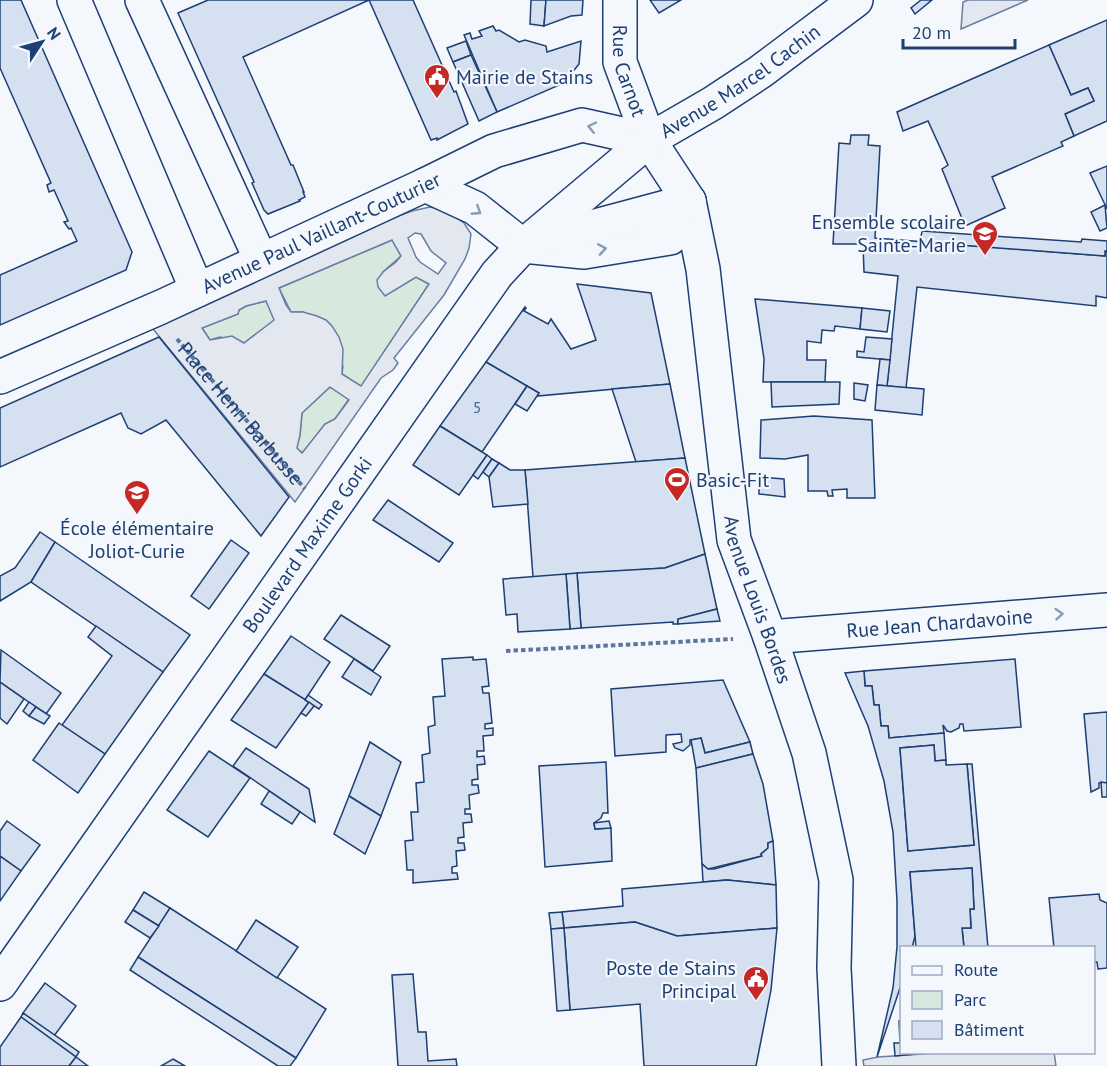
<svg xmlns="http://www.w3.org/2000/svg" width="1107" height="1066" font-family="'PT Sans',sans-serif">
  <style>
    .green { fill: #d7e8df; stroke: #687fa3; stroke-width: 1.5 }
    .parking { fill: #e3e8f0; stroke: #687fa3; stroke-width: 1.5; fill-rule: evenodd }
    .building { fill: #d5e0f0; stroke: #1d3f73; stroke-width: 1.5 }
    .lines { fill: none; stroke-linecap: round; stroke-linejoin: round }
    .minor-casing { stroke: #1d3f73; stroke-width: 36 }
    .major-casing { stroke: #1d3f73; stroke-width: 36 }
    .path { stroke: #5e769c; stroke-width: 4; stroke-dasharray: 4.5 3; stroke-linecap: butt }
    .minor { stroke: #f4f7fb; stroke-width: 33 }
    .major { stroke: #f4f7fb; stroke-width: 33 }
    .oneway { stroke: #889bb7 }
    .labels { text-anchor: middle; stroke-width: 4.5; stroke-linejoin: round; paint-order: stroke }
    .number-label { font-size: 16px; fill: #4b6792 }
    .street-label { font-size: 20px; fill: #1d3f73; stroke: #f4f7fb }
    .poi-label { font-size: 20px; fill: #1d3f73; stroke: #f4f7fb; text-anchor: start }
  </style>
  <rect width="100%" height="100%" fill="#f4f7fb"/>
  <g class="green">
    <polygon points="392,240 401,256 383,272 393,291 416,277 429,284 361,387 342,374 343,366 303,312 291,312 279,288"/>
    <polygon points="266,301 275,320 244,343 220,337 210,340 202,328 238,314 239,310 246,306"/>
    <polygon points="330,387 349,399 335,419 325,424 303,453 296,448 300,435 302,413"/>
  </g>
  <g class="parking">
    <polygon points="968,0 1028,0 961,29 963,2"/>
    <path d="M430,207l15,3 19,13 7,11 -2,14 -4,11 -21,36 -50,63 4,5 -5,7 -12,8 -86,124 -142,-173 224,-105 35,-13zM415,233l6,1 10,17 15,12 -8,11 -18,-12 -4,-5 -8,-19zM392,240l9,16 -5,6 -13,10 -6,8 1,7 7,9 31,-19 13,7 -68,102 -19,-12 1,-25 -4,-12 -7,-11 -6,-6 -9,-4 -14,-4h-12l-5,-7 -7,-17zM266,301l8,19 -30,23 -12,-7 -22,4 -8,-12 36,-14 1,-4 7,-4zM330,387l19,13 -14,19 -10,5 -23,29 -5,-5 3,-13 2,-22z"/>
    <polygon points="1054,1052 1056,1066 864,1066 863,1060 878,1057 938,1053"/>
  </g>
  <g class="building">
    <polygon points="0,0 21,0 132,252 126,270 0,325 0,275 77,241 71,228 69,229 64,222 68,221 54,190 49,192 47,185 51,183 0,68"/>
    <polygon points="208,0 413,0 454,92 456,91 468,124 437,140 437,138 431,140 369,0 243,57 291,165 293,165 304,192 303,192 305,197 299,200 300,201 268,214 264,210 252,183 254,182 178,13"/>
    <polygon points="531,0 546,0 544,26 530,24"/>
    <polygon points="546,0 583,0 582,15 571,16 544,26"/>
    <polygon points="650,0 681,0 659,13"/>
    <polygon points="921,0 932,0 915,14 911,8"/>
    <polygon points="1107,20 1107,121 1074,136 1065,114 1094,101 1088,88 1071,95 1049,45"/>
    <polygon points="493,26 496,31 499,30 519,42 525,40 546,46 547,52 581,41 579,64 564,83 497,112 464,35 470,33 472,39 482,36 479,31"/>
    <polygon points="466,41 471,55 453,62 447,48"/>
    <polygon points="1049,45 1071,95 1088,88 1094,101 1065,114 1074,136 1061,142 1063,146 992,177 1005,208 965,226 942,169 948,165 928,121 903,131 897,112"/>
    <polygon points="471,55 497,112 479,121 453,62"/>
    <polygon points="851,135 869,135 868,145 880,146 875,238 1105,256 1105,251 1107,251 1107,298 1096,296 1096,306 917,287 906,388 887,386 898,276 864,272 863,244 833,244 839,143 850,144"/>
    <polygon points="1107,166 1107,209 1090,173"/>
    <polygon points="1105,205 1107,228 1100,231 1091,212"/>
    <polygon points="922,231 1081,242 1082,239 1107,241 1107,251 1105,251 1105,256 920,242"/>
    <polygon points="577,284 651,293 670,384 537,396 539,393 486,362 525,307 526,308 524,311 548,324 551,319 571,349 596,340"/>
    <polygon points="755,299 862,308 860,329 835,326 834,331 822,330 821,343 807,341 807,360 826,360 825,382 763,382 764,359"/>
    <polygon points="862,308 890,311 887,332 860,329"/>
    <polygon points="159,337 289,497 261,536 166,420 141,434 128,428 121,413 0,467 0,408"/>
    <polygon points="866,337 892,339 890,360 857,357 857,351 864,352"/>
    <polygon points="880,359 890,360 887,386 877,385"/>
    <polygon points="486,362 527,386 482,452 440,426"/>
    <polygon points="771,382 840,382 839,404 772,407"/>
    <polygon points="854,383 868,385 865,401 854,399"/>
    <polygon points="670,384 685,458 636,462 612,389"/>
    <polygon points="877,385 924,389 922,415 875,410"/>
    <polygon points="527,386 539,393 527,411 515,404"/>
    <polygon points="814,416 872,420 875,498 847,498 847,489 832,490 833,496 828,496 827,491 808,491 808,455 785,459 760,458 761,420"/>
    <polygon points="440,426 487,455 459,495 413,465"/>
    <polygon points="487,455 492,459 478,479 473,475"/>
    <polygon points="685,458 705,554 665,568 533,577 525,470"/>
    <polygon points="492,459 499,463 489,477 483,472"/>
    <polygon points="499,463 510,470 525,470 528,504 493,507 489,477"/>
    <polygon points="759,477 784,479 785,497 759,494"/>
    <polygon points="388,500 453,543 439,562 373,520"/>
    <polygon points="40,532 55,542 31,582 0,601 0,576 15,568"/>
    <polygon points="231,540 249,553 209,609 191,596"/>
    <polygon points="55,542 190,635 163,672 31,582"/>
    <polygon points="705,554 717,609 678,619 678,624 673,624 673,622 581,628 577,573 665,568"/>
    <polygon points="577,573 581,628 570,629 566,574"/>
    <polygon points="566,574 570,629 518,632 517,614 506,615 503,579"/>
    <polygon points="717,609 720,621 678,624 678,619"/>
    <polygon points="341,615 390,646 373,671 324,639"/>
    <polygon points="96,626 163,672 105,754 62,725 112,656 88,637"/>
    <polygon points="291,636 330,662 305,700 264,674"/>
    <polygon points="1,650 61,693 46,714 0,682"/>
    <polygon points="473,657 473,660 486,659 489,686 482,687 483,693 489,693 492,723 485,724 485,729 493,728 493,735 483,736 484,751 477,751 477,757 484,756 485,764 477,765 478,779 472,780 472,785 478,785 479,793 469,795 470,809 465,809 465,814 471,814 472,822 463,823 464,837 458,838 458,843 464,843 465,850 456,851 457,866 452,867 452,873 457,873 458,879 413,883 413,870 407,870 405,841 413,840 411,812 418,812 416,783 424,782 422,755 430,753 428,727 435,725 433,697 445,696 442,659"/>
    <polygon points="354,659 381,677 371,695 342,677"/>
    <polygon points="1015,659 1021,727 964,731 963,724 960,724 959,728 951,732 947,731 943,725 944,733 889,738 888,726 881,726 879,705 874,705 872,686 865,686 864,671"/>
    <polygon points="864,671 865,686 872,686 874,705 879,705 881,726 888,726 889,738 944,733 946,760 935,761 934,745 900,748 908,851 974,845 967,764 972,764 988,948 964,948 962,928 971,928 970,909 974,909 972,868 910,872 915,936 912,948 902,948 902,982 877,1057 893,988 897,947 897,901 893,832 884,781 868,726 845,673"/>
    <polygon points="264,674 309,702 276,748 231,720"/>
    <polygon points="723,680 750,742 705,753 701,738 690,740 690,745 683,751 675,748 673,744 682,742 681,734 666,735 666,752 615,756 611,689"/>
    <polygon points="0,682 24,699 7,724 0,718"/>
    <polygon points="308,695 322,705 319,709 305,700"/>
    <polygon points="29,702 36,707 29,716 23,711"/>
    <polygon points="309,702 314,706 306,716 301,713"/>
    <polygon points="36,707 50,716 44,724 29,716"/>
    <polygon points="1107,712 1107,787 1107,783 1099,783 1099,788 1091,792 1084,714"/>
    <polygon points="59,723 105,754 78,793 33,760"/>
    <polygon points="701,738 705,753 750,742 753,754 696,768 691,740"/>
    <polygon points="370,742 401,762 381,816 349,796"/>
    <polygon points="934,745 935,761 946,760 946,765 967,764 974,845 908,851 900,748"/>
    <polygon points="246,748 309,789 315,822 233,766"/>
    <polygon points="209,751 250,778 208,837 167,810"/>
    <polygon points="753,754 763,784 773,841 768,843 768,848 761,854 762,856 708,869 702,864 696,768"/>
    <polygon points="606,762 608,813 603,813 601,818 594,823 595,829 611,828 612,861 545,867 539,766"/>
    <polygon points="1101,782 1107,783 1107,797 1102,797"/>
    <polygon points="269,791 300,812 292,824 261,804"/>
    <polygon points="349,796 381,816 365,854 334,834"/>
    <polygon points="7,821 40,845 21,871 0,856 0,831"/>
    <polygon points="609,821 611,828 595,829 594,823"/>
    <polygon points="773,841 776,885 727,880 703,882 702,864 708,869 714,869 762,856 761,854 768,848 768,843"/>
    <polygon points="0,856 21,871 0,901"/>
    <polygon points="972,868 974,909 970,909 971,928 962,928 964,948 916,948 910,872"/>
    <polygon points="727,880 776,885 777,928 677,936 635,922 564,928 562,912 623,906 622,889"/>
    <polygon points="144,892 170,908 159,926 133,910"/>
    <polygon points="1099,894 1100,900 1107,903 1107,968 1098,969 1097,962 1094,962 1094,948 1054,948 1049,898"/>
    <polygon points="170,908 326,1009 296,1058 138,957"/>
    <polygon points="133,910 159,926 150,938 125,922"/>
    <polygon points="562,912 564,928 551,929 549,913"/>
    <polygon points="256,920 298,947 277,978 236,951"/>
    <polygon points="635,922 677,936 777,928 771,990 756,1066 644,1066 640,1004 570,1010 564,928"/>
    <polygon points="564,928 570,1010 557,1011 551,929"/>
    <polygon points="138,957 296,1058 290,1066 278,1066 130,970"/>
    <polygon points="413,974 418,1032 426,1032 428,1061 456,1059 457,1066 398,1066 392,975"/>
    <polygon points="45,983 76,1006 54,1036 23,1013"/>
    <polygon points="23,1013 79,1052 76,1057 21,1017"/>
    <polygon points="21,1017 76,1057 69,1066 0,1066 0,1047"/>
    <polygon points="899,1021 902,1021 902,1052 938,1052 895,1056 894,1043 900,1043"/>
    <polygon points="76,1057 88,1066 69,1066"/>
    <polygon points="173,1059 185,1066 161,1066"/>
  </g>
  <g class="lines">
    <defs>
      <g id="minor">
        <polyline points="74,0 197,290"/>
        <polyline points="142,0 261,260"/>
        <path id="s2" d="M620,0v62l29,78 40,61 14,68 31,271 36,97 39,116 27,127 -2,88 5,98"/>
        <polyline points="425,185 475,208 523,246 584,252 670,238 689,201"/>
        <polyline points="551,238 689,201"/>
        <path id="s3" d="M0,377l161,-70 264,-122 69,-34 88,-26 67,15"/>
        <path id="s4" d="M770,637l337,-27"/>
      </g>
      <g id="major">
        <path id="s5" d="M0,984l497,-710 26,-28 126,-106 64,-37 47,-31 96,-72"/>
      </g>
    </defs>
    <use href="#minor" class="minor-casing"/>
    <use href="#major" class="major-casing"/>
    <g class="path">
      <path id="s1" d="M177,339l128,150"/>
      <polyline points="506,651 733,639"/>
    </g>
    <use href="#minor" class="minor"/>
    <use href="#major" class="major"/>
  </g>
  <defs><path id="oneway-chevron" d="M-2-3.5L2.5 0L-2 3.5" fill="none" stroke-width="1.6" stroke-linecap="round" stroke-linejoin="round" transform="scale(1.5)"/></defs>
  <g class="oneway">
    <use href="#oneway-chevron" transform="translate(592 127) rotate(-168)"/>
    <use href="#oneway-chevron" transform="translate(477 211) rotate(33)"/>
    <use href="#oneway-chevron" transform="translate(602 249) rotate(-9)"/>
    <use href="#oneway-chevron" transform="translate(1059 614) rotate(-5)"/>
  </g>
  <defs>
    <symbol id="civic-pin" viewBox="-11 -11 22 30"><path d="M0 17L-7.5 6A9.5 9.5 0 1 1 7.5 6Z" fill="#c62828" stroke="#f4f7fb"/><path d="M-.6-6.5H3V-4.5H.6V-3L4-1V1h2V6H-6V1h2V-1L-.6-3ZM-1.2 2.5V6h2.4V2.5Z" fill="#fff"/></symbol>
    <symbol id="school-pin" viewBox="-11 -11 22 30"><path d="M0 17L-7.5 6A9.5 9.5 0 1 1 7.5 6Z" fill="#c62828" stroke="#f4f7fb"/><path d="M0-5L7-2L0 1L-7-2ZM-4 1L0 2.5L4 1V4Q0 6-4 4Z" fill="#fff"/></symbol>
    <symbol id="stadium-pin" viewBox="-11 -11 22 30"><path d="M0 17L-7.5 6A9.5 9.5 0 1 1 7.5 6Z" fill="#c62828" stroke="#f4f7fb"/><path d="M0-5a6.5 5 0 1 0 0 10a6.5 5 0 1 0 0-10ZM-3.5-1.8h7v3.6h-7Z" fill="#fff"/></symbol>
  </defs>
  <g fill-rule="evenodd">
    <use href="#civic-pin" x="422" y="62" width="30" height="40"/>
    <use href="#school-pin" x="970" y="219" width="30" height="40"/>
    <use href="#stadium-pin" x="662" y="465" width="30" height="40"/>
    <use href="#school-pin" x="122" y="478" width="30" height="40"/>
    <use href="#civic-pin" x="741" y="964" width="30" height="40"/>
  </g>
  <g class="labels">
    <g class="number-label">
      <text x="477" y="413">5</text>
    </g>
    <g class="street-label">
      <text dy="7" stroke="none"><textPath href="#s2" startOffset="72">Rue Carnot</textPath></text>
      <text dy="7" stroke="none"><textPath href="#s5" startOffset="1178">Avenue Marcel Cachin</textPath></text>
      <text dy="7" stroke="none"><textPath href="#s3" startOffset="352">Avenue Paul Vaillant-Couturier</textPath></text>
      <text dy="7" stroke="none"><textPath href="#s1" startOffset="98">Place Henri Barbusse</textPath></text>
      <text dy="7" stroke="none"><textPath href="#s5" startOffset="536">Boulevard Maxime Gorki</textPath></text>
      <text dy="7" stroke="none"><textPath href="#s2" startOffset="624">Avenue Louis Bordes</textPath></text>
      <text dy="7" stroke="none"><textPath href="#s4" startOffset="170">Rue Jean Chardavoine</textPath></text>
    </g>
    <g class="poi-label">
      <text x="456" y="84">Mairie de Stains</text>
      <text x="966" y="229" text-anchor="end">Ensemble scolaire<tspan x="966" dy="23">Sainte-Marie</tspan></text>
      <text x="696" y="487">Basic-Fit</text>
      <text x="137" y="535" text-anchor="middle">École élémentaire<tspan x="137" dy="23">Joliot-Curie</tspan></text>
      <text x="736" y="975" text-anchor="end">Poste de Stains<tspan x="736" dy="23">Principal</tspan></text>
    </g>
  </g>
  <rect x="900" y="946" width="195" height="108" fill="#f4f7fb" stroke="#9eadc5" stroke-width="1.5"/>
  <rect x="912" y="966" width="30" height="9" fill="#f4f7fb" stroke="#9eadc5" stroke-width="1.5"/>
  <text x="954" y="976" font-size="18" fill="#1d3f73">Route</text>
  <rect x="912" y="991" width="30" height="18" fill="#d7e8df" stroke="#9eadc5" stroke-width="1.5"/>
  <text x="954" y="1006" font-size="18" fill="#1d3f73">Parc</text>
  <rect x="912" y="1021" width="30" height="18" fill="#d5e0f0" stroke="#9eadc5" stroke-width="1.5"/>
  <text x="954" y="1036" font-size="18" fill="#1d3f73">Bâtiment</text>
  <g transform="translate(42 42) rotate(54)" stroke="#f4f7fb" stroke-width="4.5" paint-order="stroke">
  <path d="M0-4.5L10 22L0 15L-10 22Z" fill="#1d3f73"/>
  <text y="-9" font-size="16" font-weight="bold" text-anchor="middle" fill="#1d3f73">N</text>
  </g>
  <path d="M903 39v9h112v-9" fill="none" stroke="#1d3f73" stroke-width="3"/>
  <text x="912" y="39" font-size="18" fill="#1d3f73" stroke="#f4f7fb" stroke-width="4.5" paint-order="stroke">20 m</text>
</svg>
